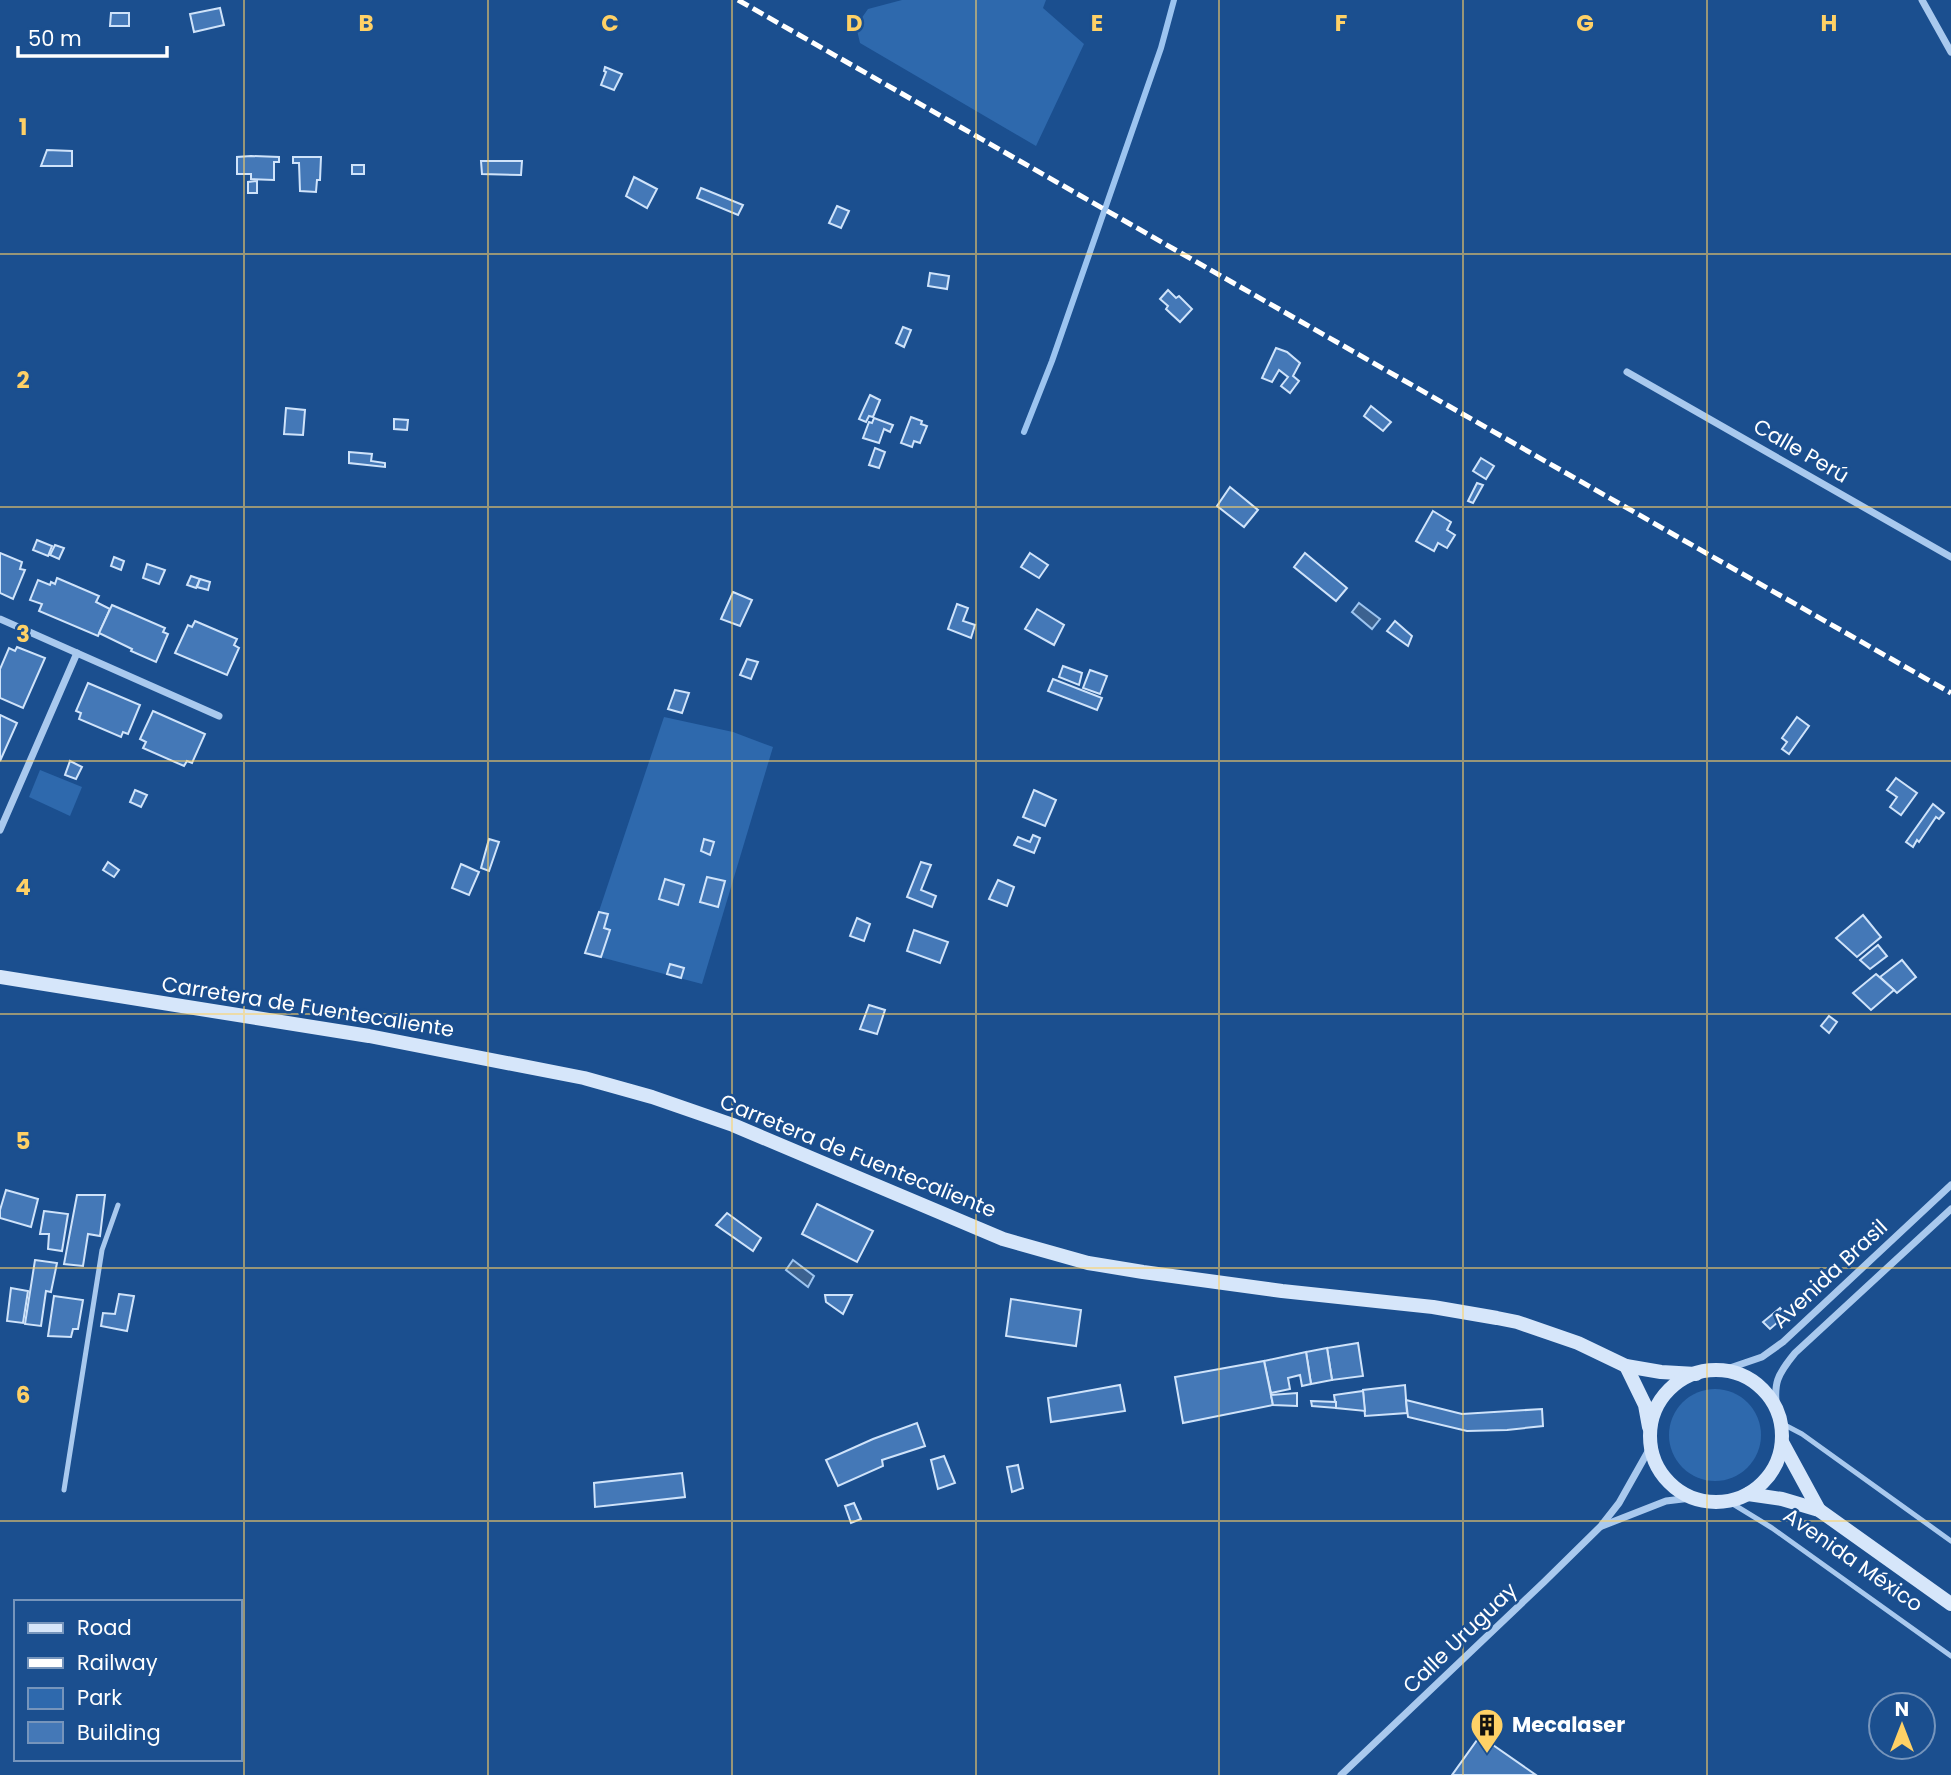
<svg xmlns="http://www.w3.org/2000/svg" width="1951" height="1775" font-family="Poppins,sans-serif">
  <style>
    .green { fill: #2e69ad }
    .water { fill: #3c6290; stroke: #9cc4f0; stroke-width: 2 }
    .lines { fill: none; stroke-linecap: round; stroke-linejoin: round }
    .stream { stroke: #9cc4f0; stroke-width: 6 }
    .building { fill: #4478b7; stroke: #cfe3fa; stroke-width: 2 }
    .service { stroke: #a9c9ee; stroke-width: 5 }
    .minor { stroke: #a9c9ee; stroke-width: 7 }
    .secondary { stroke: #d6e6fa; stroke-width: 14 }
    .rail { stroke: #fff; stroke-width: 5; stroke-dasharray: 12 5; stroke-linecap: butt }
    .grid { fill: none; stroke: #ffd166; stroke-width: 2; stroke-opacity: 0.55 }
    .labels { text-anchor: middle; stroke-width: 5; stroke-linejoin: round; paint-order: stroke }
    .street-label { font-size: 21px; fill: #fff; stroke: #1b4f8f }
    .poi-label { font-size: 21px; font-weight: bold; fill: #fff; stroke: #1b4f8f; text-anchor: start }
    .grid-label { font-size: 23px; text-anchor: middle; font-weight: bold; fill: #ffd166; stroke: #1b4f8f; stroke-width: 5; stroke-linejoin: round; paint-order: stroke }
  </style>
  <rect width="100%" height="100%" fill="#1b4f8f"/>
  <g class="green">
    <polygon points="902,0 1046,0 1043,8 1084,44 1036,146 860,43 856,26 868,9"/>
    <polygon points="664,717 733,732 773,747 702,984 585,953"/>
    <polygon points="40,770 82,787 70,816 29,797"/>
    <circle cx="1715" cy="1435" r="46"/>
  </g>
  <g class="water">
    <polygon points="1359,603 1380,619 1372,629 1352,612"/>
    <polygon points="793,1260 814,1276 808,1287 786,1270"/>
  </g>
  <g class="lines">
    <polyline class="stream" points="1024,432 1052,361 1161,48 1174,0"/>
  </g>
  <g class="building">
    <polygon points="220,8 224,25 194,32 190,14"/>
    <polygon points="111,13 129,13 129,26 110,26"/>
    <polygon points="605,67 622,74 614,90 601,85 606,72 604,71"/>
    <polygon points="47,150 72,151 72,166 41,166"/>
    <polygon points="251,156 279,157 279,162 274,162 274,180 251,179 251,174 237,174 237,157"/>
    <polygon points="293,157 321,157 320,180 317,180 316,192 300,191 299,163 293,163"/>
    <polygon points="481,161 522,161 521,175 482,174"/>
    <rect x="352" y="165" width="12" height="9"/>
    <polygon points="634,177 657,189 647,208 626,196"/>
    <polygon points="257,181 257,193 248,193 248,182"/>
    <polygon points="701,188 743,205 738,215 697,198"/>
    <polygon points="837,206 849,211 841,228 829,223"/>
    <polygon points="930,273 949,276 947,289 928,286"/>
    <polygon points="1168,290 1176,298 1179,296 1192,309 1180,322 1166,309 1168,306 1160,299"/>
    <polygon points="903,327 911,330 904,347 896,343"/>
    <polygon points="1276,348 1287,352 1300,363 1293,376 1299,381 1290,393 1281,386 1288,377 1279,370 1272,382 1262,378"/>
    <polygon points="870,395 880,400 873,417 869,416 866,422 859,419"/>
    <polygon points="1371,406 1391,422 1383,431 1364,416"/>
    <polygon points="286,408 305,410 303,435 284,434"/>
    <polygon points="911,417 922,421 921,424 927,426 920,443 914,441 912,447 901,443"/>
    <polygon points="874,418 893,425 890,432 884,429 879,443 863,438 869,422 872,423"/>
    <polygon points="394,419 408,420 407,430 394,429"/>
    <polygon points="875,448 885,452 879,468 869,465"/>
    <polygon points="349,452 372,454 371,461 385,463 385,467 349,463"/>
    <polygon points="1481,458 1494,466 1486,479 1473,471"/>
    <polygon points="1477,483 1483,485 1473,503 1468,501"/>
    <polygon points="1230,487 1258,510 1244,527 1217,506"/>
    <polygon points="1433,511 1451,522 1447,530 1455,535 1447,548 1438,543 1434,551 1416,541"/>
    <polygon points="37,540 52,546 48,556 33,550"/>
    <polygon points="55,545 64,548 59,559 50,555"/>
    <polygon points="0,553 22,562 20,569 25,570 13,599 0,593"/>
    <polygon points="1030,553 1048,565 1039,578 1021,567"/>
    <polygon points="1305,553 1347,588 1336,601 1294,567"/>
    <polygon points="114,557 124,561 121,570 111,566"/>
    <polygon points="147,564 165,570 159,584 143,578"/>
    <polygon points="191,576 200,579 196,588 187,585"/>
    <polygon points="57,578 99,596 96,602 110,609 98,636 39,611 42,604 30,600 38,580 50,585 51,582 55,584"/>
    <polygon points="200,579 210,582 208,590 197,587"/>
    <polygon points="733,592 752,600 740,626 721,619"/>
    <polygon points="957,604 968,608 963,621 975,625 971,638 948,629"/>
    <polygon points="112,605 165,628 163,632 168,634 156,662 131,651 132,649 99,633"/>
    <polygon points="1037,609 1064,625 1054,645 1025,629"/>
    <polygon points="195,621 237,639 234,645 239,648 227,675 175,653 188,625 192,627"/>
    <polygon points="1395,621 1412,636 1408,646 1387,631"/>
    <polygon points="17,647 45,658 23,708 0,698 0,669 9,648 15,651"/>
    <polygon points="747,659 758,662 751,679 740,675"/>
    <polygon points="1063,666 1082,673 1079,685 1059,677"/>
    <polygon points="1090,670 1107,676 1100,694 1083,688"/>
    <polygon points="1053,679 1102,698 1097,710 1048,691"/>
    <polygon points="88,683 140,705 128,734 123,732 121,737 79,719 81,713 76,711"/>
    <polygon points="675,690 689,693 682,713 668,709"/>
    <polygon points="153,711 205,734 192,763 187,761 184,766 143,748 146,742 140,739"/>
    <polygon points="0,715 17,723 0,761"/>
    <polygon points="1797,717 1809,726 1789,754 1782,749 1787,742 1782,738"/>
    <polygon points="70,761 82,767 76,779 65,775"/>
    <polygon points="1896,778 1917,793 1901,815 1890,807 1897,797 1887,790"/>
    <polygon points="135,790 147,795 141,807 130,802"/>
    <polygon points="1034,790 1056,800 1045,826 1023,817"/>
    <polygon points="1933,804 1944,813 1939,819 1936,817 1919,842 1917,840 1913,847 1906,842"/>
    <polygon points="1033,835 1040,838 1034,853 1014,845 1018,837 1030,842"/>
    <polygon points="489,839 499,842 489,871 481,868"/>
    <polygon points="704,839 714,842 710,855 701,851"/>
    <polygon points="108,862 119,870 114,877 103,870"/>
    <polygon points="921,862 931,865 921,890 936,896 932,907 907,897"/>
    <polygon points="461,864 479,872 469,895 452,888"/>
    <polygon points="707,877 725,881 718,907 700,902"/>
    <polygon points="665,879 684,885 678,905 659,899"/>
    <polygon points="998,880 1014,887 1007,906 989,899"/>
    <polygon points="599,912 608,914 604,928 610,930 601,957 585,953"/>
    <polygon points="1863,915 1881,937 1857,957 1836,938"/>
    <polygon points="857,918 870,924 864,941 850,936"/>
    <polygon points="914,930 948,942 940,963 907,951"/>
    <polygon points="1878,945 1887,956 1870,969 1860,960"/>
    <polygon points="1902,960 1916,977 1897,993 1880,977"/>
    <polygon points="670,964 684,968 681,978 667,974"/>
    <polygon points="1876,974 1894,990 1871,1010 1853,993"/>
    <polygon points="869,1005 885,1010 877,1034 860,1029"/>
    <polygon points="1829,1016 1837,1022 1829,1033 1821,1026"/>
    <polygon points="6,1190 38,1199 31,1227 0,1218 0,1210"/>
    <polygon points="77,1195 105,1195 100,1236 88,1234 83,1266 64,1264"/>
    <polygon points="817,1204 873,1231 857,1262 802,1234"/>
    <polygon points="44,1211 68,1214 62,1251 48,1249 49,1234 40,1234"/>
    <polygon points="727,1213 761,1238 753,1251 716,1225"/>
    <polygon points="35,1260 57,1263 51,1292 46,1291 41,1326 25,1324"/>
    <polygon points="11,1288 28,1291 23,1323 7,1321"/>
    <polygon points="119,1294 134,1296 127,1331 101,1326 103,1313 115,1314"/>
    <polygon points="825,1295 852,1295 843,1314 826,1302"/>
    <polygon points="54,1296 83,1300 78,1329 73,1329 71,1337 48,1336"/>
    <polygon points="1011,1299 1081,1310 1076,1346 1006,1336"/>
    <polygon points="1780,1308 1786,1315 1770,1329 1763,1322"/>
    <polygon points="1358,1343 1363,1376 1332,1380 1327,1348"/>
    <polygon points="1327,1348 1332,1380 1311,1384 1306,1352"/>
    <polygon points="1306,1352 1311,1384 1302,1386 1300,1375 1288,1378 1290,1389 1271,1393 1264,1361"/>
    <polygon points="1264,1361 1273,1405 1183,1423 1175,1377"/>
    <polygon points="1120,1385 1125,1411 1051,1422 1048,1398"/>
    <polygon points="1405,1385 1407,1413 1365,1416 1363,1390"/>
    <polygon points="1363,1391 1365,1411 1336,1408 1334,1395"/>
    <polygon points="1297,1393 1297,1406 1273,1405 1271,1395"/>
    <polygon points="1406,1400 1462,1414 1542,1409 1543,1426 1507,1430 1467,1431 1408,1417"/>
    <polygon points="1311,1401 1336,1402 1336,1408 1312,1406"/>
    <polygon points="917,1423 925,1446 882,1460 883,1466 838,1486 826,1460 873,1439"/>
    <polygon points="944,1456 955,1483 938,1489 931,1460"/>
    <polygon points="1018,1465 1023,1488 1012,1492 1007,1467"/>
    <polygon points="682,1473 685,1497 595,1507 594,1483"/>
    <polygon points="854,1503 861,1519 851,1523 845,1506"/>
    <polygon points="1480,1736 1536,1775 1452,1775"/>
  </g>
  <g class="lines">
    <g class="service">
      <polyline points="1781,1423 1802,1434 1951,1541"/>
      <polyline points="64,1490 102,1250 118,1205"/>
      <polyline points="1728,1501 1772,1528 1951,1656"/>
    </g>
    <g class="minor">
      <polyline points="1922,0 1951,52"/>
      <polyline points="1627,372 1951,557"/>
      <polyline points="0,619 219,716"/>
      <polyline points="0,830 77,653"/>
      <polyline points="1721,1371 1762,1357 1783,1342 1951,1185"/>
      <path d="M1777,1412c-4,-29 0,-37 18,-59l156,-144"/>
      <polyline points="1602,1526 1666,1501 1691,1498"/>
      <polyline points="1341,1775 1544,1582 1601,1526 1619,1503 1650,1448"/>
    </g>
    <g class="secondary">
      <polyline points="0,977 369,1036 584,1078 652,1097 733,1125 1003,1239 1088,1263 1143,1272 1282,1291 1433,1307 1497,1318 1517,1322 1578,1343 1626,1366 1661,1372 1696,1374"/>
      <polyline points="1626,1366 1645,1405 1649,1427"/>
      <circle cx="1716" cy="1436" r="66"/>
      <polyline points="1782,1442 1819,1510"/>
      <polyline points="1748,1494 1782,1499 1819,1510 1951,1604"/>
    </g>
    <polyline class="rail" points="738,0 1951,693"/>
  </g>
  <path class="grid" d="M244,0v1775M488,0v1775M732,0v1775M976,0v1775M1219,0v1775M1463,0v1775M1707,0v1775M0,254h1951M0,507h1951M0,761h1951M0,1014h1951M0,1268h1951M0,1521h1951"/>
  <defs>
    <symbol id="building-pin" viewBox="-11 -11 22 30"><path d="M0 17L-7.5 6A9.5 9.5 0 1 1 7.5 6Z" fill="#ffd166" stroke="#1b4f8f"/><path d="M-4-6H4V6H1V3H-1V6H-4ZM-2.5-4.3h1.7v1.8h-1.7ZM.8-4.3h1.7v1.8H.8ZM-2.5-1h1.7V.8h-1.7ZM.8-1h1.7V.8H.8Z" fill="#111"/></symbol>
  </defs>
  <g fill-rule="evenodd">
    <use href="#building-pin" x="1468" y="1706" width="38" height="52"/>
  </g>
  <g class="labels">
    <g class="street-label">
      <text transform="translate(1801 451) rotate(30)" y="7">Calle Perú</text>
      <text transform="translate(308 1007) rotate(9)" y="7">Carretera de Fuentecaliente</text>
      <text transform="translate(858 1156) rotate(22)" y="7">Carretera de Fuentecaliente</text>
      <text transform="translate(1830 1274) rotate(-43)" y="7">Avenida Brasil</text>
      <text transform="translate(1853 1560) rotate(35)" y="7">Avenida México</text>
      <text transform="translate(1460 1638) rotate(-44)" y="7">Calle Uruguay</text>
    </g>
    <g class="poi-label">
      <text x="1512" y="1732">Mecalaser</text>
    </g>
  </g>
  <g class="grid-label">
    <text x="366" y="31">B</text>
    <text x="610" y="31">C</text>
    <text x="854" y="31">D</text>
    <text x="1097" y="31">E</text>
    <text x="1341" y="31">F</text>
    <text x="1585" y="31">G</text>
    <text x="1829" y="31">H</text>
    <text x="23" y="135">1</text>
    <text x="23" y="388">2</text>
    <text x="23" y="642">3</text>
    <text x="23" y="895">4</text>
    <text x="23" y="1149">5</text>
    <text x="23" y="1403">6</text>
  </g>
  <rect x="14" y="1600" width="228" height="161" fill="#1b4f8f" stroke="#7695bc" stroke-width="2"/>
  <rect x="28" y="1623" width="35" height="10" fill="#d6e6fa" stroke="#7695bc" stroke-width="2"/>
  <text x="77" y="1635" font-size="21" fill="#ffffff">Road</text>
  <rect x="28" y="1658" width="35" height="10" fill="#ffffff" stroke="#7695bc" stroke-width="2"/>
  <text x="77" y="1670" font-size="21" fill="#ffffff">Railway</text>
  <rect x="28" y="1688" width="35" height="21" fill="#2e69ad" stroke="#7695bc" stroke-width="2"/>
  <text x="77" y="1705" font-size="21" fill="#ffffff">Park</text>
  <rect x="28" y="1722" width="35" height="21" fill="#4478b7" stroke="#7695bc" stroke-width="2"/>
  <text x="77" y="1740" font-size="21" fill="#ffffff">Building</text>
  <g transform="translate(1902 1726)"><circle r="33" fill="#1b4f8f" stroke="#7695bc" stroke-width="2"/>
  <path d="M0-5L12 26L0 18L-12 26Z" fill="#ffd166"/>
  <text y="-10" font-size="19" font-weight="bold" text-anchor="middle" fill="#ffffff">N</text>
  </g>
  <path d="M18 46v10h149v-10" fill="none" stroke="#ffffff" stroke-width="3.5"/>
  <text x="28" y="46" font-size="21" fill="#ffffff" stroke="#1b4f8f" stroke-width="5" paint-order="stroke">50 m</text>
</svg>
